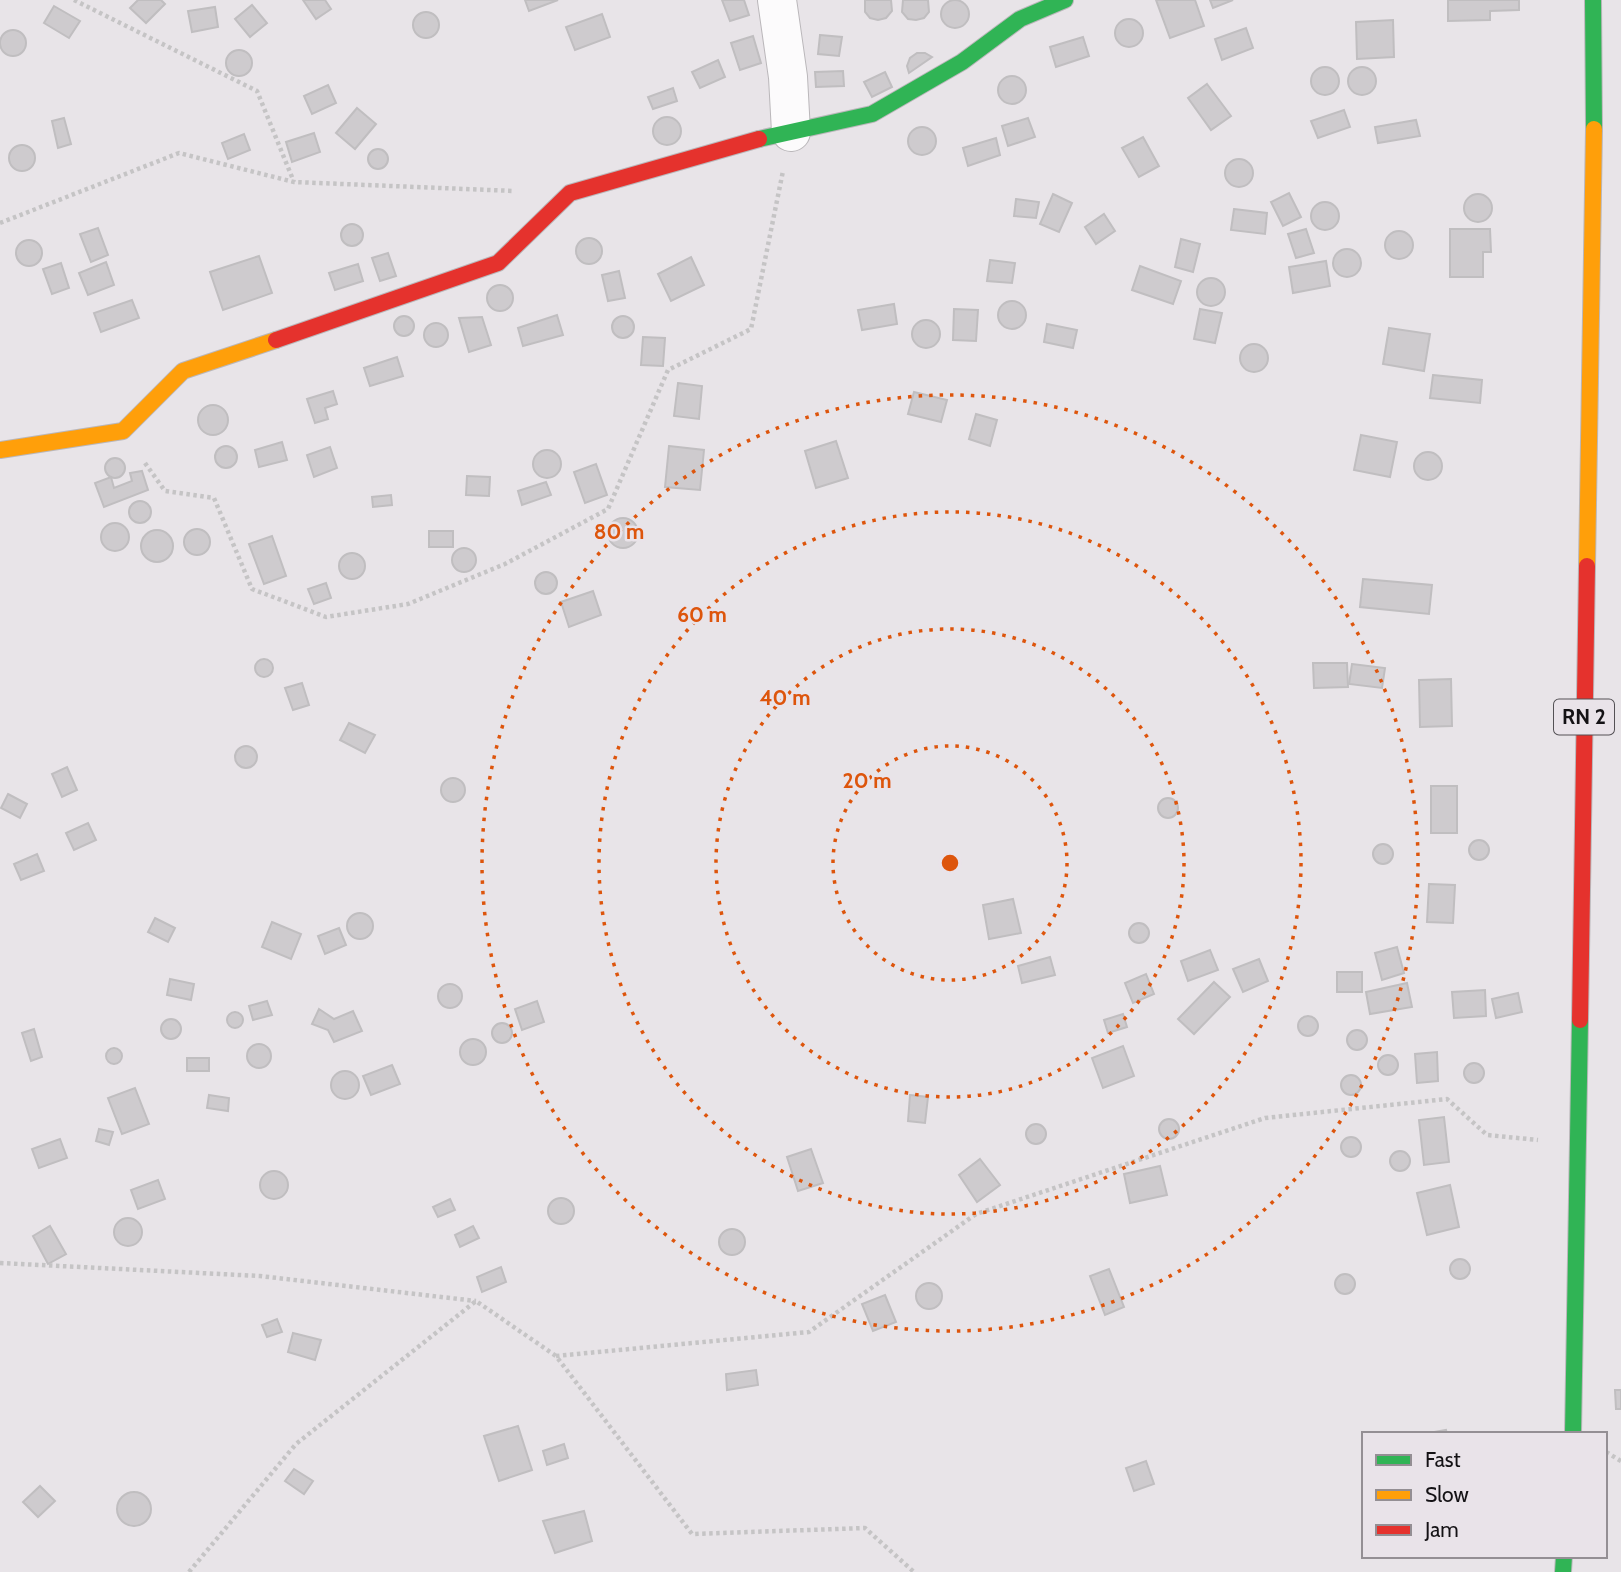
<svg xmlns="http://www.w3.org/2000/svg" width="1621" height="1572" font-family="Cabin,sans-serif">
  <style>
    .building { fill: #cecbce; stroke: #c0bec0; stroke-width: 2 }
    .lines { fill: none; stroke-linecap: round; stroke-linejoin: round }
    .street-casing { stroke: #bab7ba; stroke-width: 40 }
    .fast-casing { stroke: #bab7ba; stroke-width: 18 }
    .slow-casing { stroke: #bab7ba; stroke-width: 18 }
    .jam-casing { stroke: #bab7ba; stroke-width: 18 }
    .path { stroke: #c5c4c5; stroke-width: 4.5; stroke-dasharray: 3.5 3.5; stroke-linecap: butt }
    .street { stroke: #fcfbfc; stroke-width: 38 }
    .fast { stroke: #30b455; stroke-width: 16 }
    .slow { stroke: #ff9f0a; stroke-width: 16 }
    .jam { stroke: #e5322d; stroke-width: 16 }
    .ring { fill: none; stroke: #dd550c; stroke-width: 3.5; stroke-dasharray: 3.5 7 }
    .labels { text-anchor: middle; stroke-width: 5; stroke-linejoin: round; paint-order: stroke }
    .shield { fill: #e9e3e9; stroke: #545155; stroke-width: 2 }
    .shield-label { font-size: 21px; font-weight: bold; fill: #141215 }
    .centre { fill: #dd550c; stroke: #e9e3e9; stroke-width: 3.5 }
    .ring-label { font-size: 21px; text-anchor: middle; font-weight: bold; fill: #dd550c; stroke: #e9e3e9; stroke-width: 5; stroke-linejoin: round; paint-order: stroke }
  </style>
  <rect width="100%" height="100%" fill="#e8e4e8"/>
  <g class="building">
    <circle cx="955" cy="14" r="14"/>
    <polygon points="138,0 161,0 165,4 146,23 130,8"/>
    <polygon points="303,0 325,0 331,9 316,19"/>
    <polygon points="525,0 558,0 529,11"/>
    <polygon points="722,0 744,0 749,15 730,21"/>
    <polygon points="865,0 891,0 892,11 886,18 878,20 870,18 865,12"/>
    <polygon points="903,0 928,0 929,12 924,18 916,20 908,19 902,12"/>
    <polygon points="1156,0 1195,0 1204,26 1170,38"/>
    <polygon points="1210,0 1233,0 1213,8"/>
    <polygon points="1448,0 1519,0 1519,10 1490,11 1490,20 1448,21"/>
    <polygon points="252,5 267,23 250,37 235,19"/>
    <polygon points="54,6 80,21 69,38 44,23"/>
    <polygon points="215,7 218,27 192,32 188,11"/>
    <circle cx="426" cy="25" r="13"/>
    <polygon points="602,14 610,37 575,50 566,27"/>
    <circle cx="1129" cy="33" r="14"/>
    <polygon points="1393,20 1394,57 1357,59 1356,22"/>
    <polygon points="1246,28 1253,48 1222,60 1215,39"/>
    <circle cx="13" cy="43" r="13"/>
    <polygon points="820,35 842,37 839,56 818,54"/>
    <polygon points="753,36 761,63 740,70 731,43"/>
    <polygon points="1083,37 1089,56 1056,67 1050,47"/>
    <circle cx="239" cy="63" r="13"/>
    <polygon points="917,53 925,53 932,57 909,73 907,66 910,58"/>
    <polygon points="718,60 725,77 700,88 692,72"/>
    <circle cx="1325" cy="81" r="14"/>
    <circle cx="1362" cy="81" r="14"/>
    <polygon points="843,71 844,86 816,87 815,72"/>
    <polygon points="885,72 892,87 872,97 864,82"/>
    <circle cx="1012" cy="90" r="14"/>
    <polygon points="1207,84 1231,116 1211,130 1188,98"/>
    <polygon points="328,85 336,103 312,114 304,96"/>
    <polygon points="673,88 677,101 653,109 648,97"/>
    <polygon points="357,108 376,124 355,149 336,133"/>
    <polygon points="1344,110 1350,127 1318,138 1311,121"/>
    <circle cx="667" cy="131" r="14"/>
    <polygon points="64,118 71,144 58,148 52,121"/>
    <polygon points="1028,118 1035,137 1008,146 1002,126"/>
    <polygon points="1416,120 1420,136 1378,143 1375,127"/>
    <circle cx="922" cy="141" r="14"/>
    <polygon points="314,133 320,152 292,162 286,142"/>
    <polygon points="244,134 250,150 228,159 222,143"/>
    <polygon points="1143,137 1159,166 1139,177 1122,148"/>
    <polygon points="996,138 1000,155 968,166 963,148"/>
    <circle cx="22" cy="158" r="13"/>
    <circle cx="378" cy="159" r="10"/>
    <circle cx="1239" cy="173" r="14"/>
    <polygon points="1289,193 1301,217 1283,226 1271,202"/>
    <circle cx="1478" cy="208" r="14"/>
    <polygon points="1053,194 1072,203 1059,232 1040,224"/>
    <polygon points="1016,199 1039,202 1036,218 1014,216"/>
    <circle cx="1325" cy="216" r="14"/>
    <polygon points="1234,209 1267,213 1265,234 1231,230"/>
    <polygon points="1104,214 1115,231 1096,244 1085,227"/>
    <circle cx="352" cy="235" r="11"/>
    <polygon points="98,228 108,255 91,262 80,234"/>
    <polygon points="1306,229 1314,253 1296,258 1288,234"/>
    <polygon points="1450,229 1490,229 1491,252 1483,252 1483,277 1450,277"/>
    <circle cx="1399" cy="245" r="14"/>
    <circle cx="589" cy="251" r="13"/>
    <polygon points="1181,239 1200,244 1193,272 1175,267"/>
    <circle cx="29" cy="253" r="13"/>
    <circle cx="1347" cy="263" r="14"/>
    <polygon points="388,253 396,276 380,281 372,258"/>
    <polygon points="259,256 272,293 223,310 210,272"/>
    <polygon points="691,257 704,285 671,301 658,274"/>
    <polygon points="990,260 1015,263 1012,283 987,281"/>
    <polygon points="1326,261 1330,286 1293,293 1289,267"/>
    <polygon points="106,262 114,285 88,295 79,273"/>
    <polygon points="61,263 69,288 52,294 43,269"/>
    <polygon points="358,264 363,281 335,290 329,273"/>
    <polygon points="1140,266 1181,281 1173,304 1132,290"/>
    <polygon points="619,271 625,298 608,301 602,275"/>
    <circle cx="1211" cy="292" r="14"/>
    <circle cx="500" cy="298" r="13"/>
    <polygon points="132,300 139,318 101,332 94,313"/>
    <circle cx="1012" cy="315" r="14"/>
    <polygon points="894,304 897,324 862,330 858,310"/>
    <polygon points="954,309 978,310 976,341 953,340"/>
    <polygon points="1200,309 1222,313 1215,343 1194,339"/>
    <polygon points="557,315 563,335 523,346 518,328"/>
    <circle cx="623" cy="327" r="11"/>
    <circle cx="404" cy="326" r="10"/>
    <polygon points="482,317 491,345 469,352 459,318"/>
    <circle cx="926" cy="334" r="14"/>
    <circle cx="436" cy="335" r="12"/>
    <polygon points="1047,324 1077,330 1073,348 1044,342"/>
    <polygon points="1389,328 1430,334 1424,371 1383,364"/>
    <polygon points="643,337 665,338 663,366 641,365"/>
    <circle cx="1254" cy="358" r="14"/>
    <polygon points="397,357 403,376 370,386 364,368"/>
    <polygon points="1433,375 1482,380 1480,403 1430,398"/>
    <polygon points="678,383 702,386 699,419 674,416"/>
    <polygon points="333,391 337,404 325,408 328,419 315,423 307,399"/>
    <polygon points="914,392 947,400 941,422 908,414"/>
    <circle cx="213" cy="420" r="15"/>
    <polygon points="976,414 997,420 990,446 969,439"/>
    <polygon points="1361,435 1397,442 1390,477 1354,470"/>
    <polygon points="836,441 848,478 816,488 805,451"/>
    <polygon points="282,442 287,460 259,467 255,450"/>
    <circle cx="226" cy="457" r="11"/>
    <polygon points="669,446 704,450 700,490 665,487"/>
    <polygon points="330,447 337,468 314,477 307,455"/>
    <circle cx="547" cy="464" r="14"/>
    <circle cx="1428" cy="466" r="14"/>
    <circle cx="115" cy="468" r="10"/>
    <polygon points="596,464 607,495 585,503 574,472"/>
    <polygon points="142,471 148,490 104,507 95,483 111,477 114,488 132,481 130,473"/>
    <polygon points="467,476 490,477 489,496 466,495"/>
    <polygon points="546,482 551,495 522,505 518,491"/>
    <polygon points="391,495 392,505 373,507 372,497"/>
    <circle cx="140" cy="512" r="11"/>
    <circle cx="623" cy="533" r="15"/>
    <circle cx="115" cy="537" r="14"/>
    <circle cx="197" cy="542" r="13"/>
    <circle cx="157" cy="546" r="16"/>
    <rect x="429" y="531" width="24" height="16"/>
    <polygon points="272,536 286,576 264,584 249,544"/>
    <circle cx="464" cy="560" r="12"/>
    <circle cx="352" cy="566" r="13"/>
    <circle cx="546" cy="583" r="11"/>
    <polygon points="1363,579 1432,585 1429,614 1360,607"/>
    <polygon points="326,583 331,598 314,604 308,589"/>
    <polygon points="593,591 601,615 569,627 561,602"/>
    <circle cx="264" cy="668" r="9"/>
    <polygon points="1313,663 1347,663 1348,687 1314,688"/>
    <polygon points="1352,664 1385,668 1382,688 1349,684"/>
    <polygon points="1451,679 1452,726 1420,727 1419,680"/>
    <polygon points="302,683 309,705 293,710 285,688"/>
    <polygon points="349,723 375,735 365,753 340,740"/>
    <circle cx="246" cy="757" r="11"/>
    <polygon points="67,767 77,790 62,797 52,774"/>
    <circle cx="453" cy="790" r="12"/>
    <rect x="1431" y="786" width="26" height="47"/>
    <polygon points="8,794 27,804 20,818 1,808"/>
    <circle cx="1168" cy="808" r="10"/>
    <polygon points="88,823 96,840 74,850 66,833"/>
    <circle cx="1479" cy="850" r="10"/>
    <circle cx="1383" cy="854" r="10"/>
    <polygon points="37,854 44,871 21,880 14,864"/>
    <polygon points="1429,884 1455,885 1453,923 1427,922"/>
    <polygon points="1013,899 1021,933 989,939 983,905"/>
    <circle cx="360" cy="926" r="13"/>
    <polygon points="155,918 175,928 168,942 148,932"/>
    <polygon points="272,922 301,934 291,959 262,947"/>
    <circle cx="1139" cy="933" r="10"/>
    <polygon points="339,928 346,945 325,954 318,936"/>
    <polygon points="1397,947 1404,973 1382,980 1375,953"/>
    <polygon points="1210,950 1218,970 1188,981 1181,961"/>
    <polygon points="1050,957 1055,975 1022,983 1018,966"/>
    <polygon points="1259,959 1268,981 1243,992 1233,969"/>
    <rect x="1337" y="972" width="25" height="20"/>
    <polygon points="1146,974 1154,994 1133,1003 1125,983"/>
    <polygon points="170,979 194,984 191,1000 167,995"/>
    <polygon points="1214,982 1230,997 1194,1034 1178,1019"/>
    <polygon points="1407,983 1412,1007 1370,1014 1366,992"/>
    <circle cx="450" cy="996" r="12"/>
    <polygon points="1485,990 1486,1016 1454,1018 1452,992"/>
    <polygon points="1518,993 1522,1012 1496,1018 1492,999"/>
    <polygon points="267,1001 272,1015 253,1020 249,1006"/>
    <polygon points="537,1001 544,1022 522,1030 515,1009"/>
    <polygon points="319,1009 334,1019 353,1011 362,1031 334,1042 328,1030 312,1024"/>
    <circle cx="235" cy="1020" r="8"/>
    <polygon points="1123,1014 1127,1027 1108,1033 1104,1020"/>
    <circle cx="1308" cy="1026" r="10"/>
    <circle cx="171" cy="1029" r="10"/>
    <circle cx="502" cy="1033" r="10"/>
    <polygon points="34,1029 42,1057 31,1061 22,1033"/>
    <circle cx="1357" cy="1040" r="10"/>
    <circle cx="473" cy="1052" r="13"/>
    <circle cx="259" cy="1056" r="12"/>
    <polygon points="1123,1046 1134,1076 1103,1088 1092,1058"/>
    <circle cx="114" cy="1056" r="8"/>
    <polygon points="1437,1052 1438,1081 1417,1083 1415,1054"/>
    <circle cx="1388" cy="1065" r="10"/>
    <rect x="187" y="1058" width="22" height="13"/>
    <circle cx="1474" cy="1073" r="10"/>
    <polygon points="392,1065 400,1084 371,1095 363,1076"/>
    <circle cx="345" cy="1085" r="14"/>
    <circle cx="1351" cy="1085" r="10"/>
    <polygon points="135,1088 149,1124 122,1134 108,1098"/>
    <polygon points="209,1095 229,1098 228,1111 207,1108"/>
    <polygon points="910,1095 928,1097 925,1123 908,1121"/>
    <polygon points="1444,1117 1449,1162 1424,1165 1419,1120"/>
    <circle cx="1169" cy="1129" r="10"/>
    <circle cx="1036" cy="1134" r="10"/>
    <polygon points="99,1129 113,1132 109,1145 96,1141"/>
    <circle cx="1351" cy="1147" r="10"/>
    <polygon points="60,1139 67,1158 39,1168 32,1149"/>
    <polygon points="811,1149 823,1183 798,1191 787,1157"/>
    <circle cx="1400" cy="1161" r="10"/>
    <polygon points="980,1159 1000,1185 977,1202 959,1175"/>
    <polygon points="1160,1166 1167,1195 1130,1203 1124,1174"/>
    <circle cx="274" cy="1185" r="14"/>
    <polygon points="158,1180 165,1199 138,1209 131,1190"/>
    <polygon points="1450,1185 1459,1227 1427,1235 1417,1193"/>
    <circle cx="561" cy="1211" r="13"/>
    <polygon points="450,1199 455,1210 438,1217 433,1207"/>
    <circle cx="128" cy="1232" r="14"/>
    <polygon points="50,1226 66,1254 48,1264 33,1236"/>
    <polygon points="473,1226 479,1238 460,1247 455,1235"/>
    <circle cx="732" cy="1242" r="13"/>
    <circle cx="1460" cy="1269" r="10"/>
    <polygon points="501,1267 506,1282 482,1292 477,1277"/>
    <polygon points="1109,1269 1124,1307 1105,1315 1090,1276"/>
    <circle cx="1345" cy="1284" r="10"/>
    <circle cx="929" cy="1296" r="13"/>
    <polygon points="885,1295 896,1322 873,1331 862,1304"/>
    <polygon points="277,1319 282,1332 267,1337 262,1325"/>
    <polygon points="293,1333 321,1340 315,1360 288,1352"/>
    <polygon points="756,1370 758,1385 727,1390 726,1374"/>
    <polygon points="1615,1390 1621,1390 1621,1409 1616,1409"/>
    <polygon points="518,1426 532,1470 499,1481 484,1436"/>
    <polygon points="1446,1430 1447,1434 1423,1434"/>
    <polygon points="564,1444 568,1458 547,1465 543,1451"/>
    <polygon points="1146,1461 1154,1484 1134,1491 1126,1468"/>
    <polygon points="294,1469 313,1481 304,1494 285,1481"/>
    <polygon points="40,1486 55,1501 38,1517 23,1502"/>
    <circle cx="134" cy="1509" r="17"/>
    <polygon points="584,1511 592,1541 555,1553 543,1521"/>
  </g>
  <g class="lines">
    <defs>
      <polyline id="street" points="777,0 788,77 791,132"/>
      <g id="fast">
        <polyline points="1593,0 1594,129"/>
        <polyline points="759,139 872,114 962,62 1020,19 1065,0"/>
        <polyline points="1573,1434 1580,1020"/>
        <polyline points="1563,1572 1564,1556"/>
      </g>
      <g id="slow">
        <polyline points="0,450 123,431 183,371 276,340"/>
        <polyline points="1587,566 1594,129"/>
      </g>
      <g id="jam">
        <polyline points="276,340 498,263 570,193 759,139"/>
        <polyline points="1580,1020 1587,566"/>
      </g>
    </defs>
    <use href="#street" class="street-casing"/>
    <use href="#fast" class="fast-casing"/>
    <use href="#slow" class="slow-casing"/>
    <use href="#jam" class="jam-casing"/>
    <g class="path">
      <polyline points="74,0 257,91 294,182"/>
      <polyline points="0,223 179,153 294,182 514,191"/>
      <polyline points="145,463 165,491 214,498 252,589 326,617 408,604 505,564 608,509 668,370 751,329 783,171"/>
      <polyline points="0,1263 260,1276 476,1301"/>
      <polyline points="556,1356 809,1332 976,1214 1265,1118 1447,1099 1487,1135 1538,1140"/>
      <polyline points="1606,1452 1621,1461"/>
      <polyline points="189,1572 296,1444 476,1301 556,1356 692,1534 865,1528 914,1572"/>
    </g>
    <use href="#street" class="street"/>
    <use href="#fast" class="fast"/>
    <use href="#slow" class="slow"/>
    <use href="#jam" class="jam"/>
  </g>
  <g class="ring">
    <circle cx="950" cy="863" r="117"/>
    <circle cx="950" cy="863" r="234"/>
    <circle cx="950" cy="863" r="351"/>
    <circle cx="950" cy="863" r="468"/>
  </g>
  <g class="labels">
    <rect class="shield" x="1554" y="699.5" width="60" height="35" rx="5"/>
    <g class="shield-label">
      <text x="1584" y="724">RN 2</text>
    </g>
  </g>
  <circle cx="950" cy="863" r="10" class="centre"/>
  <g class="ring-label">
    <text x="619" y="539">80 m</text>
    <text x="702" y="622">60 m</text>
    <text x="785" y="705">40 m</text>
    <text x="867" y="788">20 m</text>
  </g>
  <rect x="1362" y="1432" width="245" height="126" fill="#e9e3e9" stroke="#948f94" stroke-width="2"/>
  <rect x="1376" y="1455" width="35" height="10" fill="#30b455" stroke="#948f94" stroke-width="2"/>
  <text x="1425" y="1467" font-size="21" fill="#141215">Fast</text>
  <rect x="1376" y="1490" width="35" height="10" fill="#ff9f0a" stroke="#948f94" stroke-width="2"/>
  <text x="1425" y="1502" font-size="21" fill="#141215">Slow</text>
  <rect x="1376" y="1525" width="35" height="10" fill="#e5322d" stroke="#948f94" stroke-width="2"/>
  <text x="1425" y="1537" font-size="21" fill="#141215">Jam</text>
</svg>
